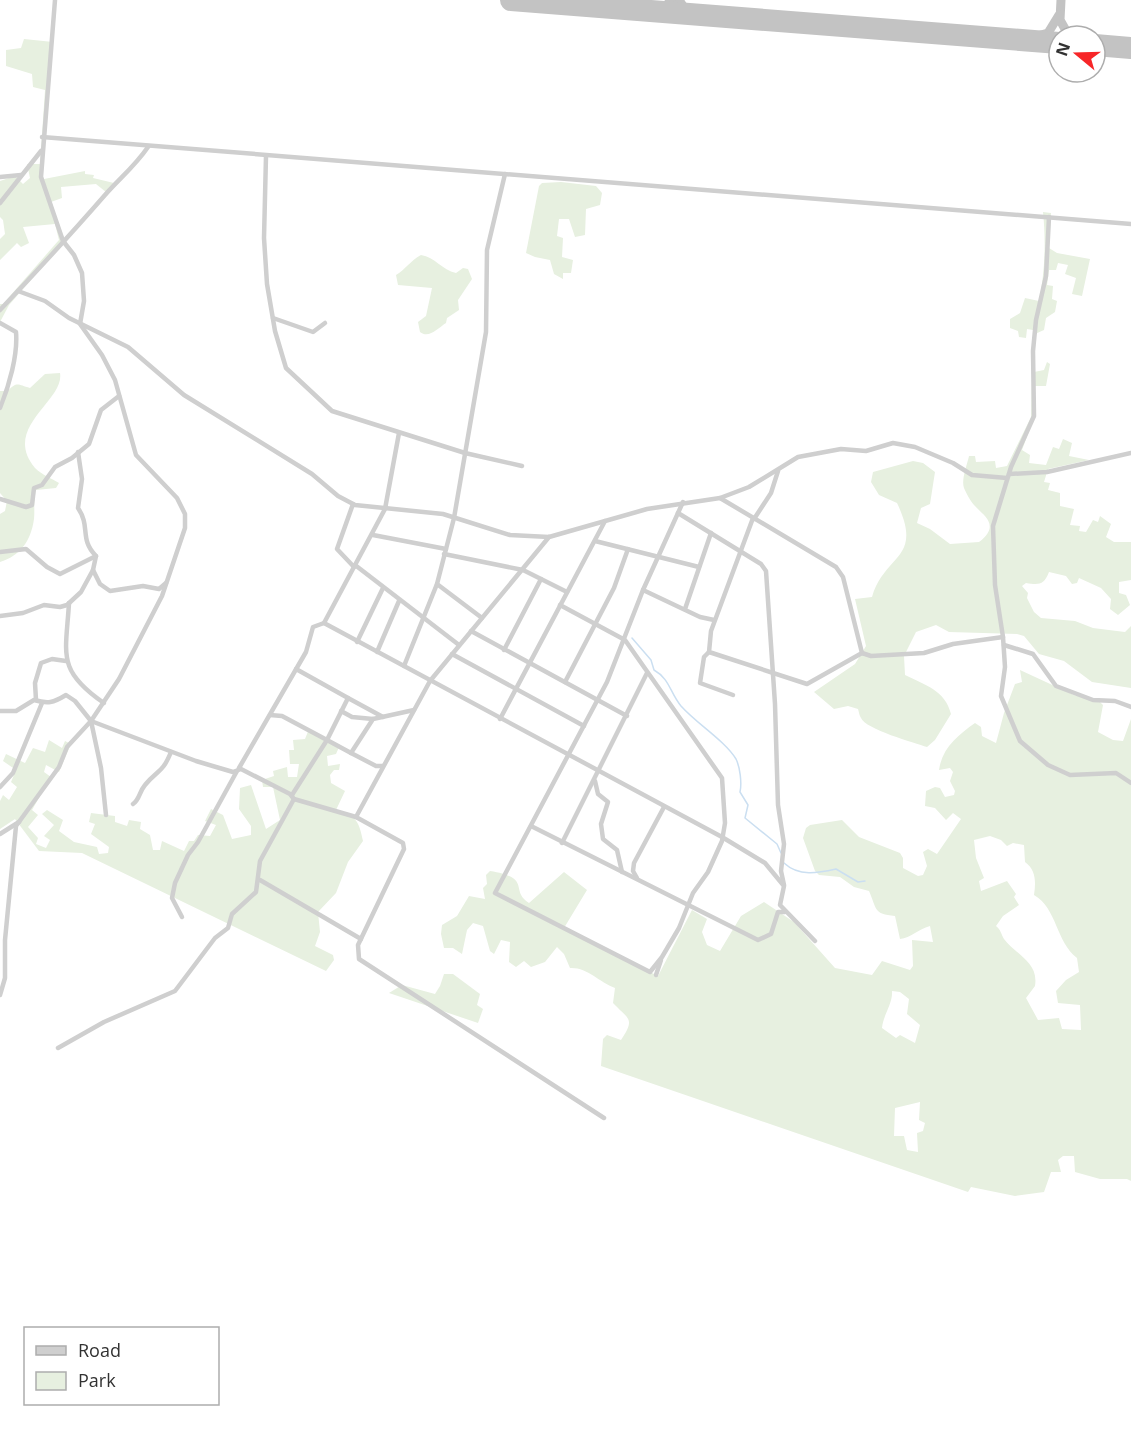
<svg xmlns="http://www.w3.org/2000/svg" width="1131" height="1429" font-family="'Open Sans',sans-serif">
  <style>
    .green { fill: #e7f0e0; fill-rule: evenodd }
    .lines { fill: none; stroke-linecap: round; stroke-linejoin: round }
    .stream { stroke: #cbdff1; stroke-width: 1.5 }
    .taxiway { stroke: #c3c3c3; stroke-width: 9 }
    .runway { stroke: #c3c3c3; stroke-width: 22 }
    .minor { stroke: #cfcfcf; stroke-width: 4.5 }
  </style>
  <rect width="100%" height="100%" fill="#fff"/>
  <g class="green">
    <polygon points="24,39 53,42 42,174 44,179 85,171 85,174 94,175 93,178 114,183 106,192 96,184 61,187 62,198 51,202 65,241 9,305 0,322 0,304 3,304 59,240 55,224 23,227 29,243 21,247 17,243 0,260 0,239 5,234 3,220 0,217 0,181 15,176 23,184 30,178 27,164 40,164 45,90 33,87 32,74 6,66 6,50 21,48"/>
    <polygon points="561,182 596,186 602,193 600,205 586,209 585,235 575,237 569,219 559,219 557,236 563,238 562,257 573,260 571,273 563,273 563,279 554,274 550,260 535,257 526,253 539,186 542,183"/>
    <path d="M1043,212l8,1 -2,35 8,5 33,6 -8,37 -10,-2 4,-16 -11,-4 3,-9 -10,-2 -2,7h-7l-2,15 6,1 -1,13 5,2 -2,11 -9,6 -2,12 -9,4 -1,38 10,-2 3,-8 3,2 -4,22h-11v29l-13,35 8,5 -1,8 17,2 7,-18 6,2 4,-10 9,4 -3,13 20,4 -41,9 -4,13 6,1 -2,7 12,3v13l14,3 -4,16 10,1 -1,5 7,1 7,-12 5,2 2,-6 11,8 -5,13 8,5h17v38l-12,2v11l7,2 4,10 -12,10 -8,-6 1,-10 -10,-11 -22,-10 -2,5 -5,1 -6,-8 -17,-4c-5,13 -10,13 -23,11l-4,3 6,7 -1,5 7,14 7,6 34,3 18,7 32,4 6,-6v62l-39,-6 -28,-21 -25,-7 -15,-18 -7,-2 -68,-2 -13,-7 -20,7 -12,24 1,19c20,10 40,15 46,39l-16,26 -8,7c-12,-4 -62,-18 -66,-29 -2,-3 -2,-6 -3,-9l-10,-3 -14,3 -20,-17 41,-28 11,-18 -11,-47 17,-2c13,-44 52,-37 25,-94l-18,-8 -8,-13 2,-10 40,-11 10,2 12,9 -5,32 -9,4 -4,15 13,6 20,15 29,-2c22,-17 5,-26 -5,-37 -3,-3 -8,-12 -10,-17 -3,-8 3,-23 5,-32h6l1,6 19,-1 1,7 11,-2 24,-49 2,-87 -6,-1 -1,9 -7,-1 -1,-6 -8,-3v-9l10,-6 5,-15 14,3c6,-29 7,-60 4,-89z"/>
    <path d="M421,255c14,2 21,15 35,18l7,-5 5,1 4,10 -14,21 1,10 -12,8 -1,5c-8,5 -17,16 -26,9l-2,-10 8,-6 6,-28 -34,-3 -2,-10c10,-6 14,-14 25,-20z"/>
    <path d="M60,373c5,28 -59,54 -25,95 7,7 16,10 24,15l-3,5 -20,2c-3,11 -1,19 -2,29 -3,22 -14,37 -34,43v-48l5,-3 2,-10 -7,-8v-102h8c9,-10 10,-6 22,-3l15,-14z"/>
    <path d="M1020,670l54,25 26,7 3,3 -5,27 15,8 10,1 8,-22v462l-4,-2h-27l-25,-7 -1,-16h-11l-5,4 3,12h-10l-7,20 -29,4 -44,-9 -3,5 -367,-126 2,-27 4,-4 14,5c15,-22 7,-21 -8,-37l2,-15c-16,-6 -28,-21 -45,-20l-6,-14 -7,-7 -12,15 -14,5 -7,-6 -8,6 -7,-5 1,-20 -9,-2 -7,14 -4,-3 -7,-25 -10,-3 -6,7 -5,24 -9,-6h-9l-3,-14 1,-9 15,-9 12,-20 16,3 -2,-11 4,-4 -1,-9 4,-4c43,7 19,19 39,32l35,-31 23,18 -23,38 94,48 34,-66 15,9 -5,13 5,13 13,6 21,-35 23,-14 30,20 41,46 37,7 10,-14 28,9 3,-4 -1,-26 21,2 -3,-16c-12,3 -19,12 -30,13l-5,-23c-22,-2 -18,-7 -26,-25l-15,-4 -14,-10 -21,-2 -4,-4 -12,-33 3,-10 4,-3 32,-5 17,17 41,16 3,5v10l15,8 5,-1 4,-9 -4,-14 5,-3 9,5 24,-35 -8,-6 -7,7 -11,-12 -10,-2 1,-15 9,-4 5,1 5,9 9,-2 1,-4 -5,-10 3,-9 -3,-4 -11,2c3,-22 19,-35 36,-47l6,4 1,9 14,7 8,-30 11,-29 7,-2zM990,836l11,4 6,6 6,-3 11,2 1,17c11,8 11,20 9,33 23,13 22,47 43,63l2,14 -13,8 -10,11 2,12 22,2 1,25 -19,-1 -3,-11 -21,2 -12,-22 9,-12c4,-24 -19,-31 -31,-47 -3,-5 -3,-9 -8,-13l7,-10 16,-11 -5,-8 2,-3 -9,-13 -26,10 -2,-10 5,-3 -8,-20 -2,-18zM892,991l8,1 9,7 -2,15 13,11 -5,18 -15,-8 -4,3 -14,-10c1,-13 11,-24 10,-37zM920,1102l-1,18 6,3 -2,8 -6,2 1,19 -11,-2 -3,-14h-10l1,-28z"/>
    <path d="M309,729l31,16 -4,9 -9,2 1,10 12,-2 -1,6h-5l-4,5 1,8 14,8 -9,19c20,5 23,11 27,31l-15,21 -12,31 -18,19 2,20 -5,14 18,9 1,5 -8,11 -244,-118 -43,-2 -24,-32 -15,10v-28l3,-6 6,5 8,-13 -6,-5 5,-12 -13,-9 3,-7 19,9 8,-15 12,4 4,-12 13,8 3,-7 6,3 -12,28 -13,-7 -2,7 7,5 -19,33 6,5 -10,12 10,11 -2,6 10,4 4,-8 -6,-4 10,-11 -12,-11 5,-4 16,10 -4,11 15,11 23,5 2,7 9,-1 1,-6 -18,-13 4,-10 -6,-2 2,-9 24,3v6l12,4 2,-6 12,2 -1,7 10,6 3,15h7l2,-9 22,10 5,-10h5l4,-6 12,1 6,-11 -11,-4 6,-12 12,6 9,24 19,-4v-9l-12,-17 1,-21 11,-3 15,44 14,-9 -7,-33h-10l-1,-7 12,-4 -1,-5 14,-4 1,10h9l2,-13h-9l-1,-14h5l-1,-10 12,-1z"/>
    <polygon points="444,974 453,974 480,994 477,1005 483,1009 478,1023 389,993 402,985 435,994 440,986"/>
  </g>
  <g class="lines">
    <g class="stream">
      <path d="M632,638l19,22 3,10c16,9 16,23 27,36 16,18 43,34 55,53 4,8 6,24 4,33l8,13 -3,13 32,26 4,9"/>
      <path d="M784,863c15,14 34,10 52,6l22,13 7,-1"/>
    </g>
    <g class="taxiway">
      <polyline points="679,0 685,9 697,15"/>
      <polyline points="1061,0 1060,20 1069,36"/>
      <polyline points="650,11 665,7 671,0"/>
      <polyline points="1023,40 1048,33 1059,15"/>
    </g>
    <g class="runway">
      <polyline points="511,0 1059,43"/>
      <polyline points="1095,45 1131,48"/>
    </g>
    <g class="minor">
      <polyline points="42,137 1131,224"/>
      <polyline points="266,156 264,238 267,284 275,331 286,368 332,411 465,453 522,466"/>
      <polyline points="0,177 21,175"/>
      <polyline points="0,203 41,151"/>
      <polyline points="1049,217 1046,276 1036,320 1033,351 1034,416 1011,467 993,526 995,585 1003,637 1005,667 1001,696 1020,741 1048,765 1070,775 1116,773 1131,783"/>
      <polyline points="18,291 45,301 69,318 128,347 184,395 312,474 338,496 355,505 443,514 510,535 549,537 647,509 720,498 836,567 843,577 862,653"/>
      <path d="M0,310c36,-38 71,-76 105,-115 15,-17 30,-29 43,-48"/>
      <polyline points="273,318 313,332 325,323"/>
      <path d="M0,323l16,9c2,23 -7,54 -16,76"/>
      <polyline points="1009,474 1047,472 1131,453"/>
      <polyline points="720,498 749,487 798,457 841,449 866,451 893,443 915,447 953,463 972,475 1007,478"/>
      <polyline points="0,499 26,507 32,505 34,488 42,485 55,467 72,458 89,444 101,410 119,396"/>
      <polyline points="353,504 337,549 354,567"/>
      <polyline points="678,513 761,564 766,571 775,704 778,805 784,844 781,871 784,885"/>
      <polyline points="753,518 711,631 709,652 807,684 862,653 871,656 924,653 953,644 1003,637"/>
      <polyline points="754,519 771,493 778,471"/>
      <polyline points="373,535 446,549"/>
      <polyline points="595,541 699,567"/>
      <polyline points="0,552 26,549 47,567 60,574 96,556"/>
      <polyline points="444,554 523,570 567,592"/>
      <polyline points="355,565 459,645"/>
      <polyline points="93,570 100,584 110,591 143,586 159,589 166,583"/>
      <polyline points="437,584 482,618"/>
      <polyline points="643,590 700,617 714,620"/>
      <path d="M69,603c-3,51 -13,67 35,100"/>
      <polyline points="560,605 625,640 722,778 725,823 722,841 708,872 693,893 679,928 662,957 650,972 495,893 607,682 643,590 683,502"/>
      <polyline points="685,609 711,533"/>
      <path d="M0,616l23,-3 21,-8 16,2 7,-2 14,-13 12,-22 3,-14c-17,-17 -5,-29 -18,-48l4,-29 -4,-27"/>
      <polyline points="324,623 385,509 399,433"/>
      <polyline points="471,631 627,716"/>
      <polyline points="357,642 383,588"/>
      <polyline points="1004,645 1033,654 1056,686 1093,700 1115,701 1131,707"/>
      <polyline points="504,650 541,579"/>
      <polyline points="377,652 399,601"/>
      <polyline points="709,652 704,657 700,683 733,695"/>
      <polyline points="452,654 584,726"/>
      <polyline points="404,666 437,584 454,518 486,332 487,250 505,174"/>
      <polyline points="296,669 348,698 327,740 351,753"/>
      <polyline points="565,682 614,588 628,549"/>
      <polyline points="348,698 383,717"/>
      <polyline points="36,700 35,683 41,663 52,659 66,661"/>
      <path d="M0,711h16l18,-11c14,4 19,3 32,-5l9,6 16,20 10,47 5,47"/>
      <polyline points="341,711 352,717 373,719"/>
      <polyline points="270,715 282,716 327,740 292,795"/>
      <polyline points="500,719 605,521"/>
      <polyline points="91,721 196,761 233,772 241,769 290,794 294,799 356,817 403,843 404,849 358,945 359,959 604,1118"/>
      <polyline points="383,766 376,766 351,753 373,719 414,710"/>
      <polyline points="239,768 306,652 313,627 324,623 722,837 765,863 784,886 780,905 815,941"/>
      <polyline points="595,781 598,794 608,802 601,824 603,839 617,850 622,872"/>
      <polyline points="0,787 13,773 42,703"/>
      <path d="M133,804c7,-5 6,-12 12,-19 13,-16 17,-11 26,-33"/>
      <polyline points="356,817 430,681 549,537"/>
      <polyline points="531,826 758,940 771,934 778,912 785,912"/>
      <polyline points="0,834 19,822"/>
      <polyline points="562,843 647,673"/>
      <polyline points="637,878 633,871 634,863 664,807"/>
      <polyline points="260,880 361,939"/>
      <polyline points="182,917 172,898 175,883 188,855 198,842 237,771"/>
      <polyline points="656,975 661,960"/>
      <polyline points="0,995 5,978 5,940 16,826 59,767 67,747 91,721 119,679 162,596 185,528 185,514 177,498 136,455 115,380 102,355 80,324 84,301 82,273 74,255 63,241 41,177 55,0"/>
      <polyline points="58,1048 104,1022 175,991 215,938 228,928 232,914 256,892 260,861 294,799"/>
    </g>
  </g>
  <rect x="24" y="1327" width="195" height="78" fill="#ffffff" stroke="#adadad" stroke-width="1.5"/>
  <rect x="36" y="1346" width="30" height="9" fill="#cfcfcf" stroke="#adadad" stroke-width="1.5"/>
  <text x="78" y="1357" font-size="18" fill="#323232">Road</text>
  <rect x="36" y="1372" width="30" height="18" fill="#e7f0e0" stroke="#adadad" stroke-width="1.5"/>
  <text x="78" y="1387" font-size="18" fill="#323232">Park</text>
  <g transform="translate(1077 54) rotate(289)"><circle r="28" fill="#ffffff" stroke="#adadad" stroke-width="1.5"/>
  <path d="M0-4.5L10 22L0 15L-10 22Z" fill="#f72628"/>
  <text y="-9" font-size="16" font-weight="bold" text-anchor="middle" fill="#323232">N</text>
  </g>
</svg>
